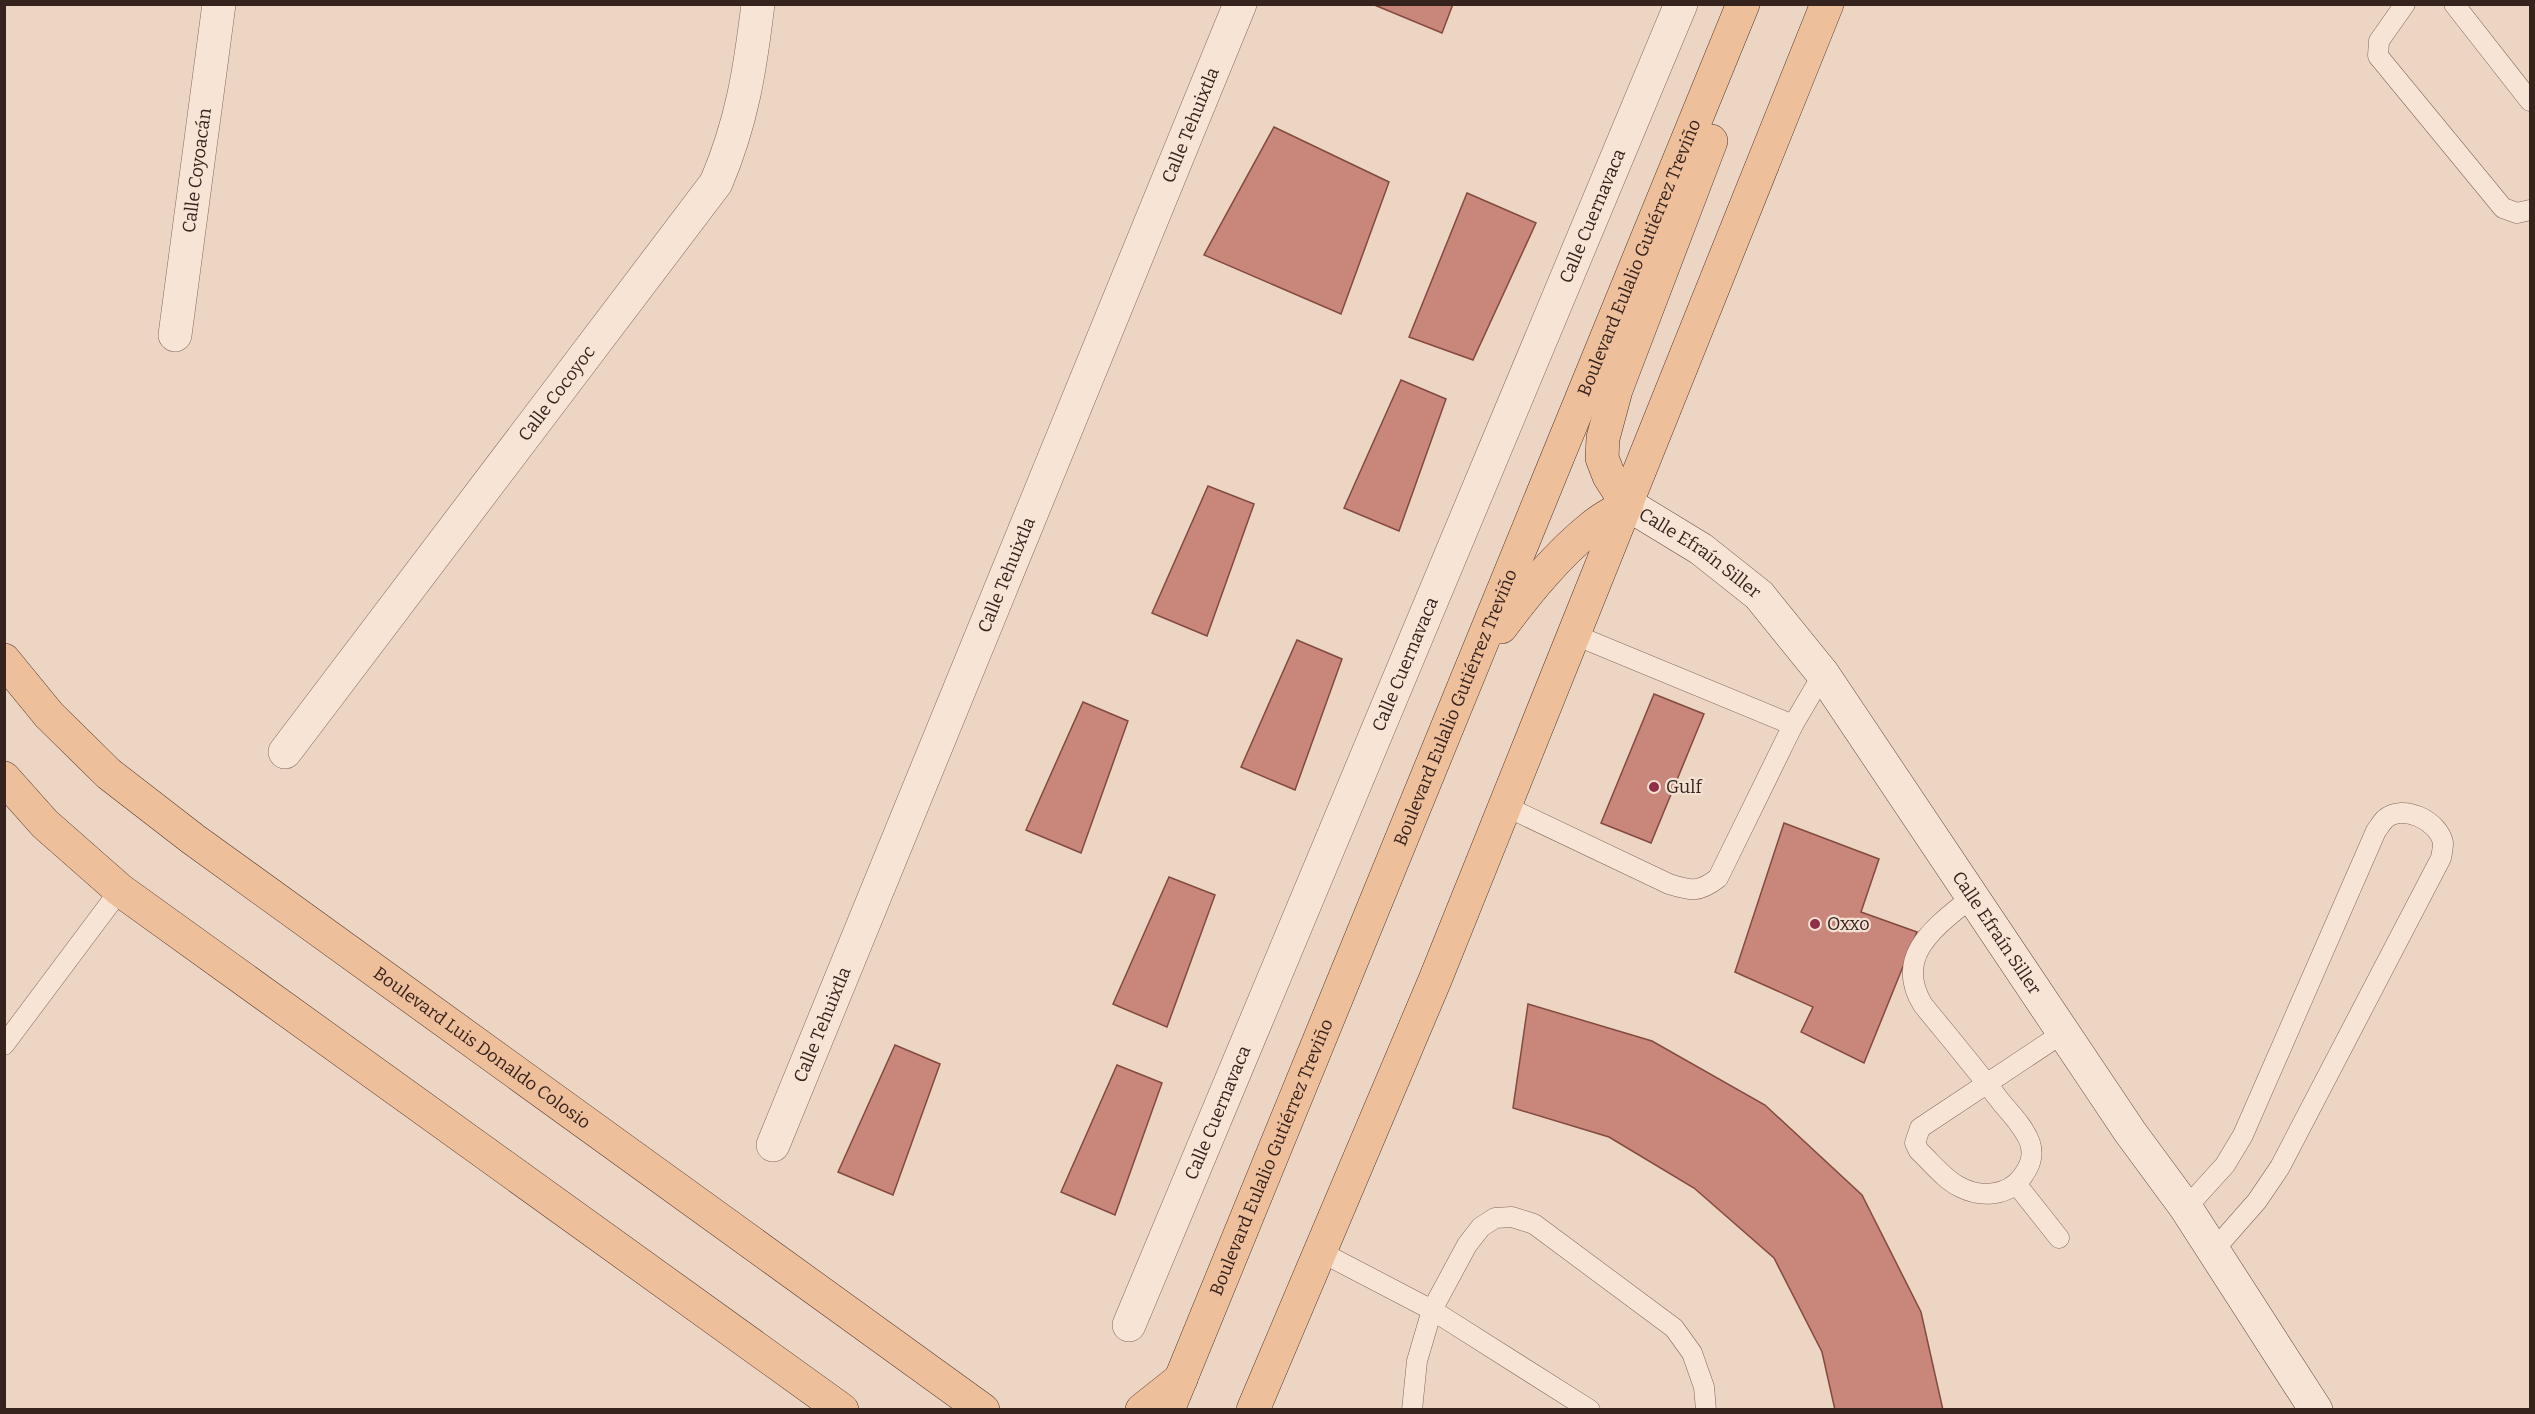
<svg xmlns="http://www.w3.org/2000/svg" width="2535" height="1414" font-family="Bitter,serif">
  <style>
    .building { fill: #c9867a; stroke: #834a41; stroke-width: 1.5 }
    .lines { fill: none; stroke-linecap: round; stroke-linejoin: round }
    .lane-casing { stroke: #85665a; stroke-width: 21 }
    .street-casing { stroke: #85665a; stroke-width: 34 }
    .secondary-casing { stroke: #67483d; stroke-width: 34 }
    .primary-casing { stroke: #53362e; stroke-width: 34 }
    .lane { stroke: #f7e4d5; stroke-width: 20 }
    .street { stroke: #f7e4d5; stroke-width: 33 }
    .secondary { stroke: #f7e4d5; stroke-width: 33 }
    .primary { stroke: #eebf9b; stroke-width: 33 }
    .poi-dot { fill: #922d47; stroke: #f4e1d2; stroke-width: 2 }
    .labels { text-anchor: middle; stroke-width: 4.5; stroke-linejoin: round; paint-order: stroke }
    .street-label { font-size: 18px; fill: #36231e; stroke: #f4e1d2 }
    .poi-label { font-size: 18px; fill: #36231e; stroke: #f4e1d2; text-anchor: start }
  </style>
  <rect width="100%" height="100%" fill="#ecd5c2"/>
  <g class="building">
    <polygon points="1372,4 1453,4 1442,33"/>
    <polygon points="1274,127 1389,182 1341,314 1204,255"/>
    <polygon points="1467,193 1536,223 1473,360 1409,337"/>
    <polygon points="1401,380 1446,399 1399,531 1344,508"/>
    <polygon points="1208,486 1254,504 1207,636 1152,613"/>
    <polygon points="1297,640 1342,659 1295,790 1241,767"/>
    <polygon points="1654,694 1704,714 1651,843 1601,823"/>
    <polygon points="1083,702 1128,721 1081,853 1026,830"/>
    <polygon points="1784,823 1879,859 1861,912 1917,932 1864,1063 1801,1032 1813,1007 1735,972"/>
    <polygon points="1169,877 1215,895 1167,1027 1113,1004"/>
    <polygon points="1528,1004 1652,1041 1765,1105 1862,1195 1921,1312 1943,1410 1835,1410 1822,1352 1774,1258 1694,1188 1609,1137 1513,1108"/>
    <polygon points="895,1045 940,1064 893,1195 838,1172"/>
    <polygon points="1117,1065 1162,1083 1115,1215 1061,1192"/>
  </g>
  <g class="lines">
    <defs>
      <g id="lane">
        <polyline points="2405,4 2379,41 2378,56 2503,208 2517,213 2530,210"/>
        <polyline points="2454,4 2530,101"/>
        <polyline points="1575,635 1793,725"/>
        <path d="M1505,806l164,78c22,7 30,9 49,-6l75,-153 30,-51"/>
        <path d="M1972,897c-34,28 -80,58 -49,108 26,32 53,64 78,97 10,12 24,26 29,41 4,13 0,23 -8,34 -14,19 -41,21 -62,10 -15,-7 -29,-25 -41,-36l-4,-8 5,-15 143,-95"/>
        <polyline points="4,1045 120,890"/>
        <polyline points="2017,1185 2059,1238"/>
        <path d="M2186,1208l39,-43 18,-30 133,-304c3,-4 6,-9 9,-12 18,-16 54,2 58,24 0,4 -1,10 -2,15l-161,309 -23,34 -44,50"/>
        <polyline points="1319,1251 1432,1310 1590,1410"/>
        <polyline points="1412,1410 1417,1361 1432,1310 1467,1245 1481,1227 1495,1218 1512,1217 1534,1224 1674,1328 1692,1353 1704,1387 1706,1410"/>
      </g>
      <g id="street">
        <path id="s1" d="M175,335l44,-331"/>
        <path id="s2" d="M285,752l431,-569c26,-61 34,-113 42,-179"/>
        <path id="s3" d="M773,1145l467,-1141"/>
        <path id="s4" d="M1129,1325l552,-1321"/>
      </g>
      <g id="secondary">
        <path id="s5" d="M1627,504l74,45 58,46 64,79 307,458 56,76 130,202"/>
      </g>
      <g id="primary">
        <path d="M1501,627c27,-36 56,-72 91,-100 10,-9 24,-15 35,-23l-18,-28 -7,-18 1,-20 13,-48 95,-249"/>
        <path id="s6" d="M4,660l45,55 60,59 84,65 790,571"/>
        <polyline points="4,778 45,824 120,890 842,1410"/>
        <polyline points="1142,1410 1181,1379"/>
        <path id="s7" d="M1168,1410l575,-1406"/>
        <polyline points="1253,1410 1435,980 1827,4"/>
      </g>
    </defs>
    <use href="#lane" class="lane-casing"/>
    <use href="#street" class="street-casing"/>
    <use href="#secondary" class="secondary-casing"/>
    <use href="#primary" class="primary-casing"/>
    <use href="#lane" class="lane"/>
    <use href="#street" class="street"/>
    <use href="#secondary" class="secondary"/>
    <use href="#primary" class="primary"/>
  </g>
  <g class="poi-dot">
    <circle cx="1654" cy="787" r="6"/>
    <circle cx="1815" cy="924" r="6"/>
  </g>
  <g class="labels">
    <g class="street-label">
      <text dy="6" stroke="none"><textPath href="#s3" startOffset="1102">Calle Tehuixtla</textPath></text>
      <text dy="6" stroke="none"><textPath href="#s1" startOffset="166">Calle Coyoacán</textPath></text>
      <text dy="6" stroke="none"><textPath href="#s4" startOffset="1202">Calle Cuernavaca</textPath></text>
      <text dy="6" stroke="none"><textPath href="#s7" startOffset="1245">Boulevard Eulalio Gutiérrez Treviño</textPath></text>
      <text dy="6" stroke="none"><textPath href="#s2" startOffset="450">Calle Cocoyoc</textPath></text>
      <text dy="6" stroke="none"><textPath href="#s5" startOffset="88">Calle Efraín Siller</textPath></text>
      <text dy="6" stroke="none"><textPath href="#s3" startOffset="616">Calle Tehuixtla</textPath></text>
      <text dy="6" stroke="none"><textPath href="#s4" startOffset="716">Calle Cuernavaca</textPath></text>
      <text dy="6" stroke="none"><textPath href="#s7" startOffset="759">Boulevard Eulalio Gutiérrez Treviño</textPath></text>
      <text dy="6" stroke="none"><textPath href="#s5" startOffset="574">Calle Efraín Siller</textPath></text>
      <text dy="6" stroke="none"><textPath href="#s3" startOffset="130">Calle Tehuixtla</textPath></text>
      <text dy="6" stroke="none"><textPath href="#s6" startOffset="618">Boulevard Luis Donaldo Colosio</textPath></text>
      <text dy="6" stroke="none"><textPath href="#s4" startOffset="230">Calle Cuernavaca</textPath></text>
      <text dy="6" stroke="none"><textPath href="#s7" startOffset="273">Boulevard Eulalio Gutiérrez Treviño</textPath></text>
    </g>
    <g class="poi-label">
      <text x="1666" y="793">Gulf</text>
      <text x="1827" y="930">Oxxo</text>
    </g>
  </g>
  <rect width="2535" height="1414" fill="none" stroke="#36231e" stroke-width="12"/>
</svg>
